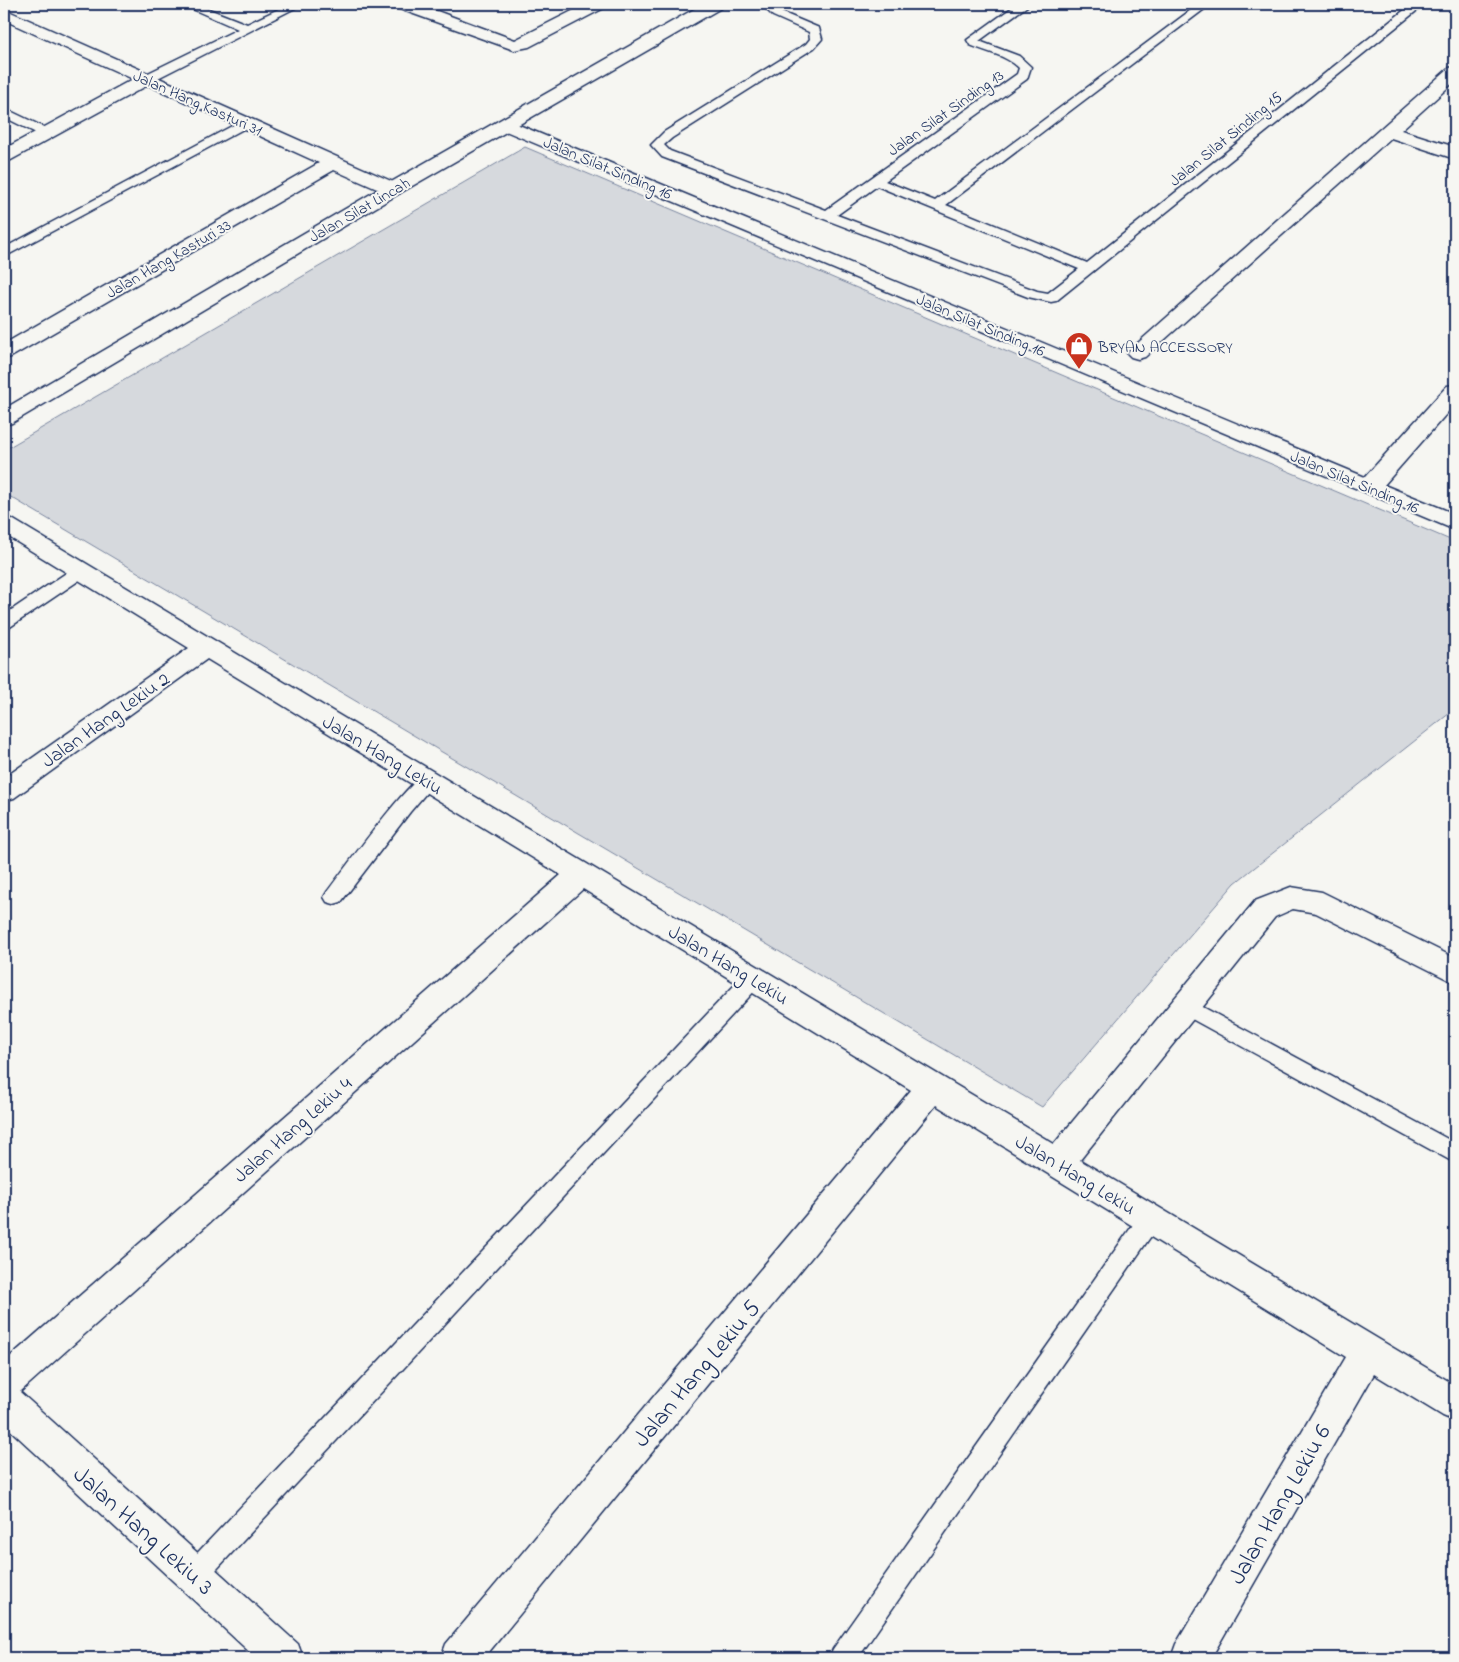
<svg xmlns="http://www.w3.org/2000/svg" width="1459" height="1662" font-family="'Indie Flower',sans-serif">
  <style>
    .green { fill: #d6d9dd; stroke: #78849e }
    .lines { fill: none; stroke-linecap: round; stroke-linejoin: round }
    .lane-casing { stroke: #1b2f5e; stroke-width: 3 }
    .street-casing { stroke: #1b2f5e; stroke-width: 3 }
    .secondary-casing { stroke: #1b2f5e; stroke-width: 3 }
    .lane { fill: #f6f6f2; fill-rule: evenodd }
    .street { fill: #f6f6f2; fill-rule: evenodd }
    .secondary { fill: #f6f6f2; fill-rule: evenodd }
    .labels { text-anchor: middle; stroke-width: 4; stroke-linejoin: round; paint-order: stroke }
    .far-street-label { font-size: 16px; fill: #1b2f5e; stroke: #f6f6f2 }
    .far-poi-label { font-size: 16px; fill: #1b2f5e; stroke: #f6f6f2; text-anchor: start }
    .street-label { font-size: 20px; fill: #1b2f5e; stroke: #f6f6f2 }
    .near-street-label { font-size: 24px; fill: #1b2f5e; stroke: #f6f6f2 }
  </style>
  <rect width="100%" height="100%" fill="#f6f6f2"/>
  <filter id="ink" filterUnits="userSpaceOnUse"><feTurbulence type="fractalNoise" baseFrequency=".02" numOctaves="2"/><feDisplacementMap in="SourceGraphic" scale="10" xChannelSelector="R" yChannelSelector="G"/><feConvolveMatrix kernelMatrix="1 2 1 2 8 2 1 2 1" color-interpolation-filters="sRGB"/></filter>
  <g filter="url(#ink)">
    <polygon class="green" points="525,147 1455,542 1455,709 1235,883 1042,1107 4,493 4,450"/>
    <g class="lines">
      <defs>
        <g id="lane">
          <polygon points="181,4 196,4 247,24 289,4 303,4 150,82 142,82 140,79 142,76 238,29"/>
          <path d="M770,4h10l-2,5 3,3 38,16 3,11 -8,9 -142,90 -8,7 6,6 156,59 191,-136 2,-6c-13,-13 -33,-16 -49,-23l-3,-5 50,-36h13l-51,37 40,15 12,11 -4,12 -142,102 50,20 264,-197h12l-265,201 141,58 325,-259h13l-369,297 -5,1 -23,-5 -366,-140 -11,-12 13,-13 142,-88 4,-5 -1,-7 -36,-16 -7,-7zM877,186l202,83 -31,24 -11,-2 -200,-76z"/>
          <polygon points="4,108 52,131 54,134 48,138 44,137 4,117"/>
          <polygon points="245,119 249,120 251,123 249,126 4,257 4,248"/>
          <polygon points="81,566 87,567 89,571 87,575 10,627 4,629 4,615 75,567"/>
          <path d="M427,773l6,2 3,5 -3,5 -23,27 -69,90 -7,2 -7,-2 -3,-5 3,-5c16,-21 82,-113 100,-119z"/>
          <polygon points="754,970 761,972 764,978 761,984 203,1584 194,1588 185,1584 181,1575 185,1566 747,972"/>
          <polygon points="1186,998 1455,1143 1455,1163 1179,1012 1176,1006 1179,1000"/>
          <polygon points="1150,1209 1158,1212 1161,1219 1158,1226 858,1658 829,1658 833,1649 1142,1212"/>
        </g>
        <g id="street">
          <polygon points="395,4 418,4 515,40 586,4 606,4 604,8 529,47 514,50 397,8"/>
          <polygon points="4,9 400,185 403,189 400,193 386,193 334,170 11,357 4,359 4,344 319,163 148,85 11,160 4,162 4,149 133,79 4,20"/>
          <polygon points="1455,67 1455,81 1401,130 1455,147 1455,159 1391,138 1145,357 1138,359 1131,357 1127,353 1131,349 1449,68"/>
          <polygon points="507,120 1365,477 1447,386 1455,385 1455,404 1384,485 1455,514 1455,530 501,129 498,125 501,121"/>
          <polygon points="4,517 12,519 1054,1144 1255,901 1291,887 1322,892 1455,958 1455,983 1316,913 1293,909 1275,917 1080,1160 1455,1385 1455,1421 1443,1416 1374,1374 1211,1658 1171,1658 1176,1644 1346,1357 936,1105 484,1658 441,1658 446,1644 911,1090 583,889 20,1392 298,1644 303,1658 256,1658 4,1424 4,1362 561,875 207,659 14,798 4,801 4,778 189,648 4,534"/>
        </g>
        <polygon id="secondary" points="703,4 723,4 721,8 400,193 12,423 4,425 4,409 386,185"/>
      </defs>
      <use href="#lane" class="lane-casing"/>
      <use href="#street" class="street-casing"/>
      <use href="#secondary" class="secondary-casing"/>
      <use href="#lane" class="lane"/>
      <use href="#street" class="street"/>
      <use href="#secondary" class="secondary"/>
    </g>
  </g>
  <defs>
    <symbol id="shop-pin" viewBox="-11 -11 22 30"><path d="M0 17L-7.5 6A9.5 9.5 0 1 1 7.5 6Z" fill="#c8321e" stroke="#f6f6f2"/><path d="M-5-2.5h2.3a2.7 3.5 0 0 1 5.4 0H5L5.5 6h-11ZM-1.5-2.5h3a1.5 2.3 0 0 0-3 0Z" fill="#fff"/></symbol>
  </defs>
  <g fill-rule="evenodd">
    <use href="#shop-pin" x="1063" y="330" width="32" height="43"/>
  </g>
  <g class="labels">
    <g class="far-street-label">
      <text transform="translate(198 102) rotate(24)" y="6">Jalan Hang Kasturi 31</text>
      <text transform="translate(945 112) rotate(-35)" y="6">Jalan Silat Sinding 13</text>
      <text transform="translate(1225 138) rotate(-39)" y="6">Jalan Silat Sinding 15</text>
      <text transform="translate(608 167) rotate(23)" y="6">Jalan Silat Sinding 16</text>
      <text transform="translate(359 209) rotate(-30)" y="6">Jalan Silat Lincah</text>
      <text transform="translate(168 258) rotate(-30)" y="6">Jalan Hang Kasturi 33</text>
      <text transform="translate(981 324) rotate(23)" y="6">Jalan Silat Sinding 16</text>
      <text transform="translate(1355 481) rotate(23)" y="6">Jalan Silat Sinding 16</text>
    </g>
    <g class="far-poi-label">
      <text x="1098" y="352">BRYAN ACCESSORY</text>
    </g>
    <g class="street-label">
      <text transform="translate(105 719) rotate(-35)" y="7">Jalan Hang Lekiu 2</text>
      <text transform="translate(383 754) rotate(31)" y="7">Jalan Hang Lekiu</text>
      <text transform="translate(729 964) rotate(31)" y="7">Jalan Hang Lekiu</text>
      <text transform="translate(292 1129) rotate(-41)" y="7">Jalan Hang Lekiu 4</text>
      <text transform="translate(1076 1174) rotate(31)" y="7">Jalan Hang Lekiu</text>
    </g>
    <g class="near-street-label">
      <text transform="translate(696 1373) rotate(-50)" y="8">Jalan Hang Lekiu 5</text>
      <text transform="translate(1279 1504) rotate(-60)" y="8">Jalan Hang Lekiu 6</text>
      <text transform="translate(144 1530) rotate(42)" y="8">Jalan Hang Lekiu 3</text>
    </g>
  </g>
  <rect width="1459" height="1662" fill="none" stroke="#f6f6f2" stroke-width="20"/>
  <rect x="10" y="10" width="1439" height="1642" fill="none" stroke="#1b2f5e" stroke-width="2" filter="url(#ink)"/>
</svg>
